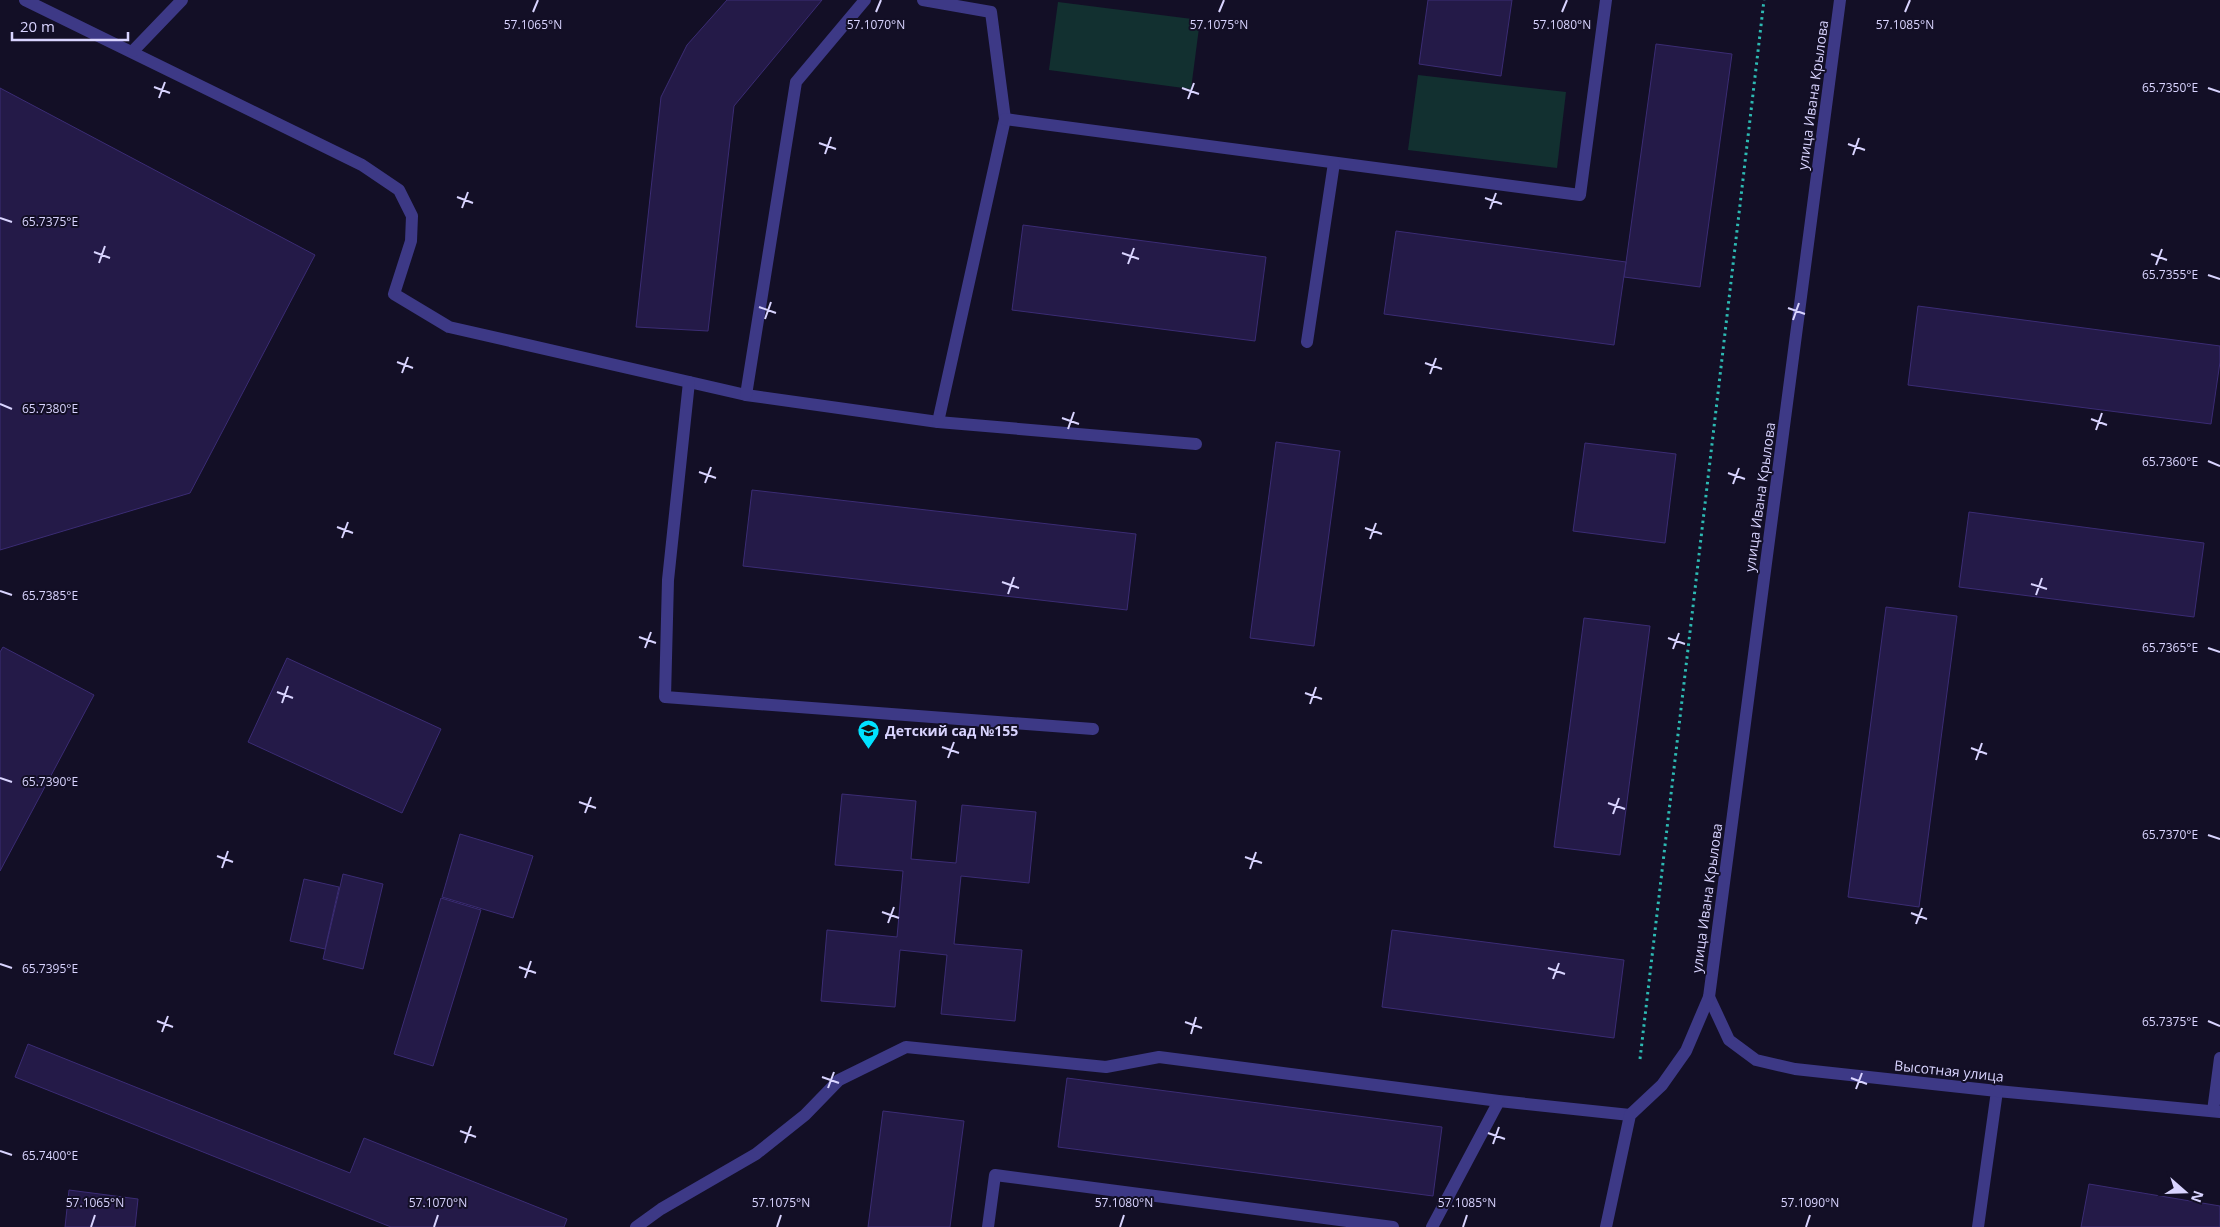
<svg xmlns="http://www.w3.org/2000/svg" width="2220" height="1227" font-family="'Open Sans',sans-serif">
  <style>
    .green { fill: #123030 }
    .building { fill: #241a48; stroke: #3b2c74 }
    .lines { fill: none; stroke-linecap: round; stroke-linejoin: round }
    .path { stroke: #2dbab3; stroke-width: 3; stroke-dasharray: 2.5 4; stroke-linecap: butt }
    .service { stroke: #3d3986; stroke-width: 12 }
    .minor { stroke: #3d3986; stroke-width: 12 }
    .ticks { fill: none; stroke: #d9d4ff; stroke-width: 2 }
    .labels { text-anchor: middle; stroke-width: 4; stroke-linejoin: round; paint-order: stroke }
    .street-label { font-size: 14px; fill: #d9d4ff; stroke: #130f26 }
    .poi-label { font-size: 14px; font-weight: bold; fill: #d9d4ff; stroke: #130f26; text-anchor: start }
    .ticks-label { font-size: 12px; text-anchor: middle; fill: #d9d4ff; stroke: #130f26; stroke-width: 4; stroke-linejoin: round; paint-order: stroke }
  </style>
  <rect width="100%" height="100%" fill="#130f26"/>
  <g class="green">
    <polygon points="1058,2 1200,20 1191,89 1049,70"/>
    <polygon points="1418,75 1566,92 1557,168 1408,150"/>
  </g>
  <g class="building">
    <polygon points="727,0 822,0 734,106 708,331 636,327 661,97 687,45"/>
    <polygon points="1428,0 1512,0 1501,76 1419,64"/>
    <polygon points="1656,44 1732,54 1700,287 1624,277"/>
    <polygon points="0,88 315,255 190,493 0,550"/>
    <polygon points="1023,225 1266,257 1255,341 1012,310"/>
    <polygon points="1396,231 1626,262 1614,345 1384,314"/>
    <polygon points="1918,306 2220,346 2220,362 2211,424 1908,385"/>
    <polygon points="1276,442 1340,451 1314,646 1250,638"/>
    <polygon points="1585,443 1676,454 1665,543 1573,531"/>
    <polygon points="752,490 1136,534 1127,610 743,566"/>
    <polygon points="1969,512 2204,543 2194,617 1959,587"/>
    <polygon points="1886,607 1957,616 1919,907 1848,897"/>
    <polygon points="1584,618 1650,626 1620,855 1554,847"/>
    <polygon points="3,647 94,695 0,871 0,652"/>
    <polygon points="287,658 441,729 402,813 248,742"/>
    <polygon points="842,794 916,801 911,859 956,863 962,805 1036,812 1029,883 961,876 954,944 1022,950 1015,1021 941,1014 947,955 900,950 895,1007 821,1001 827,930 897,937 903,871 835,865"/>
    <polygon points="460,834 533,856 513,918 442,897"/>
    <polygon points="343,874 383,884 363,969 323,959"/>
    <polygon points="304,879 339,887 325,949 290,941"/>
    <polygon points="441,898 481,910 433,1066 394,1054"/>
    <polygon points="1392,930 1624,960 1614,1038 1382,1007"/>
    <polygon points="28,1044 350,1173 364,1138 567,1219 564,1227 391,1227 15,1077"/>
    <polygon points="1067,1078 1442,1127 1433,1196 1058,1147"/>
    <polygon points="883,1111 964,1121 950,1227 868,1227"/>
    <polygon points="2089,1184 2220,1206 2220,1227 2081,1227"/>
    <polygon points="69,1190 138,1199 135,1227 65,1227"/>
  </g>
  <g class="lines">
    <polyline class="path" points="1640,1059 1764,0"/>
    <g class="service">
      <polyline points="25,0 362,165 399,190 412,216 411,241 394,294 449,327 746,395 938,422 1196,444"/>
      <polyline points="923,0 991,12 1005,119 938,422"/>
      <polyline points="133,51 182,0"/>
      <polyline points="1005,119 1580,195 1606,0"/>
      <polyline points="1307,342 1334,163"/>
      <polyline points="689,382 668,580 665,697 1093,729"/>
      <polyline points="746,395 796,82 865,0"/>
      <polyline points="636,1227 661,1209 756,1154 805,1115 839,1080 906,1047 1106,1067 1159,1057 1499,1101 1630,1115"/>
      <polyline points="988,1227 995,1175 1393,1227"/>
      <polyline points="1432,1227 1499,1101"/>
      <polyline points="1978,1227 1997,1091"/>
    </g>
    <g class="minor">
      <polyline points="1709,997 1729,1040 1756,1060 1795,1069 1997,1091 2220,1112"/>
      <polyline points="2213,1111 2220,1058"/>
      <polyline points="1606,1227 1630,1115 1662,1085 1686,1051 1709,997 1840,0"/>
    </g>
  </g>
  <path class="ticks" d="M533,12l5,-12M876,12l5,-12M1219,12l5,-12M1562,12l5,-12M1905,12l5,-12M154,87l16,6M1182,88l17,6M2208,88l12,4M159,98l6,-16M1188,99l6,-16M819,143l17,6M1848,144l17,6M825,154l6,-17M1853,155l6,-17M457,197l16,6M1485,198l17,6M462,208l6,-16M1490,209l6,-16M0,218l12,4M94,252l16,6M1122,253l17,6M2151,254l16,6M99,263l6,-17M1128,264l6,-16M2156,265l6,-16M2208,275l12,4M759,307l17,6M1788,308l17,6M765,319l6,-17M1793,320l6,-17M397,362l16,6M1425,363l17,6M402,373l6,-16M1430,374l6,-16M0,404l12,5M1062,418l17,6M2091,419l16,6M1068,429l6,-17M2096,430l6,-17M2208,461l12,5M699,472l17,6M1728,473l17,6M705,483l6,-16M1733,484l6,-16M337,527l16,6M1365,528l17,6M342,538l6,-16M1370,539l6,-16M1002,582l17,6M2031,584l16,5M0,591l12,4M1008,594l6,-17M2036,595l6,-17M639,637l17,6M1668,638l17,6M645,648l6,-16M2208,648l12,4M1673,649l6,-16M277,692l16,6M1305,693l17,6M282,703l6,-17M1310,704l6,-17M942,747l17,6M1971,748l16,6M948,758l6,-16M1976,760l6,-17M0,778l12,4M579,802l17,6M1608,803l17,6M585,813l6,-16M1613,814l6,-16M2208,835l12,4M217,856l16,6M1245,857l17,6M222,868l6,-17M1250,869l6,-17M882,912l17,6M1911,913l16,6M888,923l6,-16M1916,924l6,-16M0,964l12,4M519,967l17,6M1548,968l17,6M525,978l6,-17M1553,979l6,-16M157,1021l16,6M2208,1021l12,5M1185,1022l17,6M162,1032l6,-16M1191,1034l5,-17M822,1077l17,6M1851,1078l16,6M828,1088l6,-16M1856,1089l6,-16M460,1131l16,6M1488,1133l17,6M465,1143l6,-17M1493,1144l6,-17M0,1151l12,4M91,1227l4,-12M434,1227l4,-12M777,1227l4,-12M1120,1227l4,-12M1463,1227l4,-12M1806,1227l4,-12"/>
  <defs>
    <symbol id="school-pin" viewBox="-11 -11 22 30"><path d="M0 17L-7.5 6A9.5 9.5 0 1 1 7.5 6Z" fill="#00e2ff" stroke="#130f26"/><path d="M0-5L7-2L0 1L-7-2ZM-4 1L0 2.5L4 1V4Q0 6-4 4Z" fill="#111"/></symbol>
  </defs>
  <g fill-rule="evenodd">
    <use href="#school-pin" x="856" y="718" width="25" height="34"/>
  </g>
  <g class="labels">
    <g class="street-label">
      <text transform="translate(1813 95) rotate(-82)" y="5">улица Ивана Крылова</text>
      <text transform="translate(1760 497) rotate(-82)" y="5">улица Ивана Крылова</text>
      <text transform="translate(1707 898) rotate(-82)" y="5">улица Ивана Крылова</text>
      <text transform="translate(1949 1071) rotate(6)" y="5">Высотная улица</text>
    </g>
    <g class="poi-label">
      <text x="885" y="736">Детский сад №155</text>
    </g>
  </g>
  <g class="ticks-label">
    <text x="533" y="29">57.1065°N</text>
    <text x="876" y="29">57.1070°N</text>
    <text x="1219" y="29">57.1075°N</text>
    <text x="1562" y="29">57.1080°N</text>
    <text x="1905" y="29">57.1085°N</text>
    <text x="2170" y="92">65.7350°E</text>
    <text x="50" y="226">65.7375°E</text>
    <text x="2170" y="279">65.7355°E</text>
    <text x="50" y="413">65.7380°E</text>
    <text x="2170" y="466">65.7360°E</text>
    <text x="50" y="600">65.7385°E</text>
    <text x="2170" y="652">65.7365°E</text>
    <text x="50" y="786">65.7390°E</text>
    <text x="2170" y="839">65.7370°E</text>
    <text x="50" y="973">65.7395°E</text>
    <text x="2170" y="1026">65.7375°E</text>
    <text x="50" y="1160">65.7400°E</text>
    <text x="95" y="1207">57.1065°N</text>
    <text x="438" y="1207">57.1070°N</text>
    <text x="781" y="1207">57.1075°N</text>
    <text x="1124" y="1207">57.1080°N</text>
    <text x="1467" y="1207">57.1085°N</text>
    <text x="1810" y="1207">57.1090°N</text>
  </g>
  <g transform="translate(2185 1192) rotate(110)" stroke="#130f26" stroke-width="4" paint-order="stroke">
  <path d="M0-4L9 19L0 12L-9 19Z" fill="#d9d4ff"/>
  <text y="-8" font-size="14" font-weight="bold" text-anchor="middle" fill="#d9d4ff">N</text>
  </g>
  <path d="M12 32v8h116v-8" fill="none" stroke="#d9d4ff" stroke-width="2.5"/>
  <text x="20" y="32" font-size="15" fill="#d9d4ff" stroke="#130f26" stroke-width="4" paint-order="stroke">20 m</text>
</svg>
